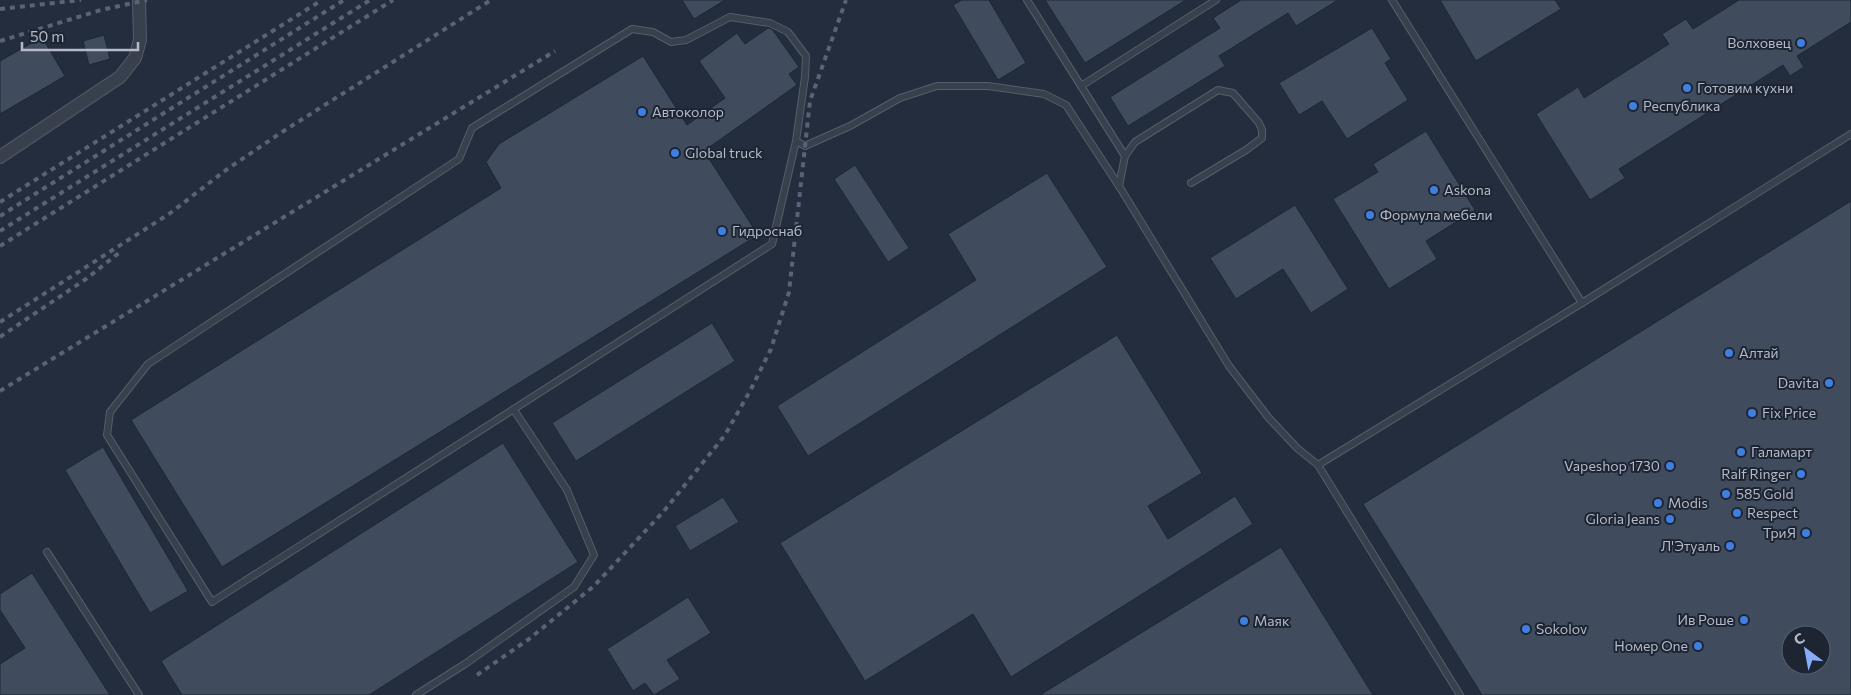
<svg xmlns="http://www.w3.org/2000/svg" width="1851" height="695" font-family="Commissioner,sans-serif">
  <style>
    .building { fill: #404b5d; stroke: #1f2634; fill-rule: evenodd }
    .lines { fill: none; stroke-linecap: round; stroke-linejoin: round }
    .lane-casing { stroke: #565d6b; stroke-width: 8 }
    .street-casing { stroke: #565d6b; stroke-width: 14 }
    .lane { stroke: #383f4d; stroke-width: 6 }
    .street { stroke: #383f4d; stroke-width: 12 }
    .rail { stroke: #5a6375; stroke-width: 4; stroke-dasharray: 5 5; stroke-linecap: butt }
    .shop-dot { fill: #3f7fe0; stroke: #1d2432; stroke-width: 2 }
    .labels { text-anchor: middle; stroke-width: 4; stroke-linejoin: round; paint-order: stroke }
    .poi-label { font-size: 14px; fill: #b4bac9; stroke: #1d2432; text-anchor: start }
  </style>
  <rect width="100%" height="100%" fill="#242d3d"/>
  <g class="building">
    <polygon points="682,0 725,0 694,19"/>
    <polygon points="962,0 989,0 1026,63 998,80 953,5"/>
    <polygon points="1045,0 1186,0 1085,63"/>
    <polygon points="1241,0 1338,0 1296,26 1288,13 1219,56 1225,66 1128,126 1110,97 1220,28 1213,18"/>
    <polygon points="1440,0 1555,0 1561,9 1476,61"/>
    <polygon points="1739,0 1851,0 1851,22 1797,56 1804,67 1790,76 1783,65 1619,169 1625,178 1590,200 1536,114 1578,87 1584,98 1669,44 1662,34 1686,19 1693,29"/>
    <polygon points="768,28 772,29 799,67 789,74 797,85 704,151 758,235 222,567 131,420 501,188 486,162 499,144 643,56 687,125 725,98 699,61 737,33 745,44"/>
    <polygon points="1372,28 1391,59 1385,63 1408,100 1347,139 1322,101 1299,115 1279,83"/>
    <polygon points="104,35 110,59 89,65 83,41"/>
    <polygon points="42,37 65,76 0,114 0,61"/>
    <polygon points="1426,131 1475,210 1426,241 1437,259 1389,289 1333,199 1378,172 1373,164"/>
    <polygon points="855,165 909,248 888,262 834,179"/>
    <polygon points="1047,173 1107,267 808,456 777,406 976,280 948,234"/>
    <path d="M1851,201v494h-369l-119,-191zM1791,635h30v30h-30z"/>
    <polygon points="1295,205 1348,289 1311,313 1283,269 1236,299 1210,258"/>
    <polygon points="712,323 735,361 576,461 552,423"/>
    <polygon points="1117,335 1202,473 1148,506 1168,539 1235,496 1253,524 1011,677 973,614 865,681 780,543"/>
    <polygon points="503,443 578,562 369,695 182,695 161,661"/>
    <polygon points="103,447 188,591 150,613 65,470"/>
    <polygon points="723,497 739,522 690,551 675,526"/>
    <polygon points="1281,547 1373,695 1040,695"/>
    <polygon points="32,573 110,695 0,695 0,664 25,648 0,610 0,594"/>
    <polygon points="688,597 711,633 667,660 680,679 654,695 645,683 633,691 607,649"/>
  </g>
  <g class="lines">
    <defs>
      <g id="lane">
        <polyline points="1027,0 1125,156"/>
        <polyline points="1392,0 1582,303"/>
        <polyline points="1081,86 1216,0"/>
        <polyline points="796,141 805,77 806,56 788,32 770,23 730,17 686,40 671,42 653,32 632,29 472,128 459,159 148,364 110,412 107,435 212,602 772,244 796,141 805,146 850,126 900,98 937,86 988,86 1044,94 1066,105 1119,186 1229,366 1268,417 1297,448 1318,465"/>
        <polyline points="1119,186 1125,156 1135,142 1218,90 1233,93 1240,101 1259,123 1262,130 1262,138 1246,150 1191,183"/>
        <polyline points="47,552 139,695"/>
        <polyline points="416,695 465,664 574,587 594,555 567,490 514,410"/>
        <polyline points="1460,695 1318,465 1582,303 1851,134"/>
      </g>
      <polyline id="street" points="0,157 120,77 135,58 140,40 139,0"/>
    </defs>
    <use href="#lane" class="lane-casing"/>
    <use href="#street" class="street-casing"/>
    <use href="#lane" class="lane"/>
    <use href="#street" class="street"/>
    <g class="rail">
      <polyline points="0,9 81,0"/>
      <polyline points="0,41 101,10 147,0"/>
      <polyline points="0,202 322,0"/>
      <polyline points="0,216 344,0"/>
      <polyline points="0,231 370,0"/>
      <polyline points="0,246 393,0"/>
      <polyline points="0,322 169,214 226,170 282,132 491,0"/>
      <polyline points="0,337 86,279 120,252"/>
      <polyline points="0,391 555,51"/>
      <polyline points="477,675 529,639 594,586 664,511 725,435 750,391 771,349 789,292 810,101 846,0"/>
    </g>
  </g>
  <g class="shop-dot">
    <circle cx="1801" cy="43" r="5"/>
    <circle cx="1687" cy="88" r="5"/>
    <circle cx="1633" cy="106" r="5"/>
    <circle cx="642" cy="112" r="5"/>
    <circle cx="675" cy="153" r="5"/>
    <circle cx="1434" cy="190" r="5"/>
    <circle cx="1370" cy="215" r="5"/>
    <circle cx="722" cy="231" r="5"/>
    <circle cx="1729" cy="353" r="5"/>
    <circle cx="1829" cy="383" r="5"/>
    <circle cx="1752" cy="413" r="5"/>
    <circle cx="1741" cy="452" r="5"/>
    <circle cx="1670" cy="466" r="5"/>
    <circle cx="1801" cy="474" r="5"/>
    <circle cx="1726" cy="494" r="5"/>
    <circle cx="1658" cy="503" r="5"/>
    <circle cx="1737" cy="513" r="5"/>
    <circle cx="1670" cy="519" r="5"/>
    <circle cx="1806" cy="533" r="5"/>
    <circle cx="1730" cy="546" r="5"/>
    <circle cx="1744" cy="620" r="5"/>
    <circle cx="1244" cy="621" r="5"/>
    <circle cx="1526" cy="629" r="5"/>
    <circle cx="1698" cy="646" r="5"/>
  </g>
  <g class="labels">
    <g class="poi-label">
      <text x="1791" y="48" text-anchor="end">Волховец</text>
      <text x="1697" y="93">Готовим кухни</text>
      <text x="1643" y="111">Республика</text>
      <text x="652" y="117">Автоколор</text>
      <text x="685" y="158">Global truck</text>
      <text x="1444" y="195">Askona</text>
      <text x="1380" y="220">Формула мебели</text>
      <text x="732" y="236">Гидроснаб</text>
      <text x="1739" y="358">Алтай</text>
      <text x="1819" y="388" text-anchor="end">Davita</text>
      <text x="1762" y="418">Fix Price</text>
      <text x="1751" y="457">Галамарт</text>
      <text x="1660" y="471" text-anchor="end">Vapeshop 1730</text>
      <text x="1791" y="479" text-anchor="end">Ralf Ringer</text>
      <text x="1736" y="499">585 Gold</text>
      <text x="1668" y="508">Modis</text>
      <text x="1747" y="518">Respect</text>
      <text x="1660" y="524" text-anchor="end">Gloria Jeans</text>
      <text x="1796" y="538" text-anchor="end">ТриЯ</text>
      <text x="1720" y="551" text-anchor="end">Л'Этуаль</text>
      <text x="1734" y="625" text-anchor="end">Ив Роше</text>
      <text x="1254" y="626">Маяк</text>
      <text x="1536" y="634">Sokolov</text>
      <text x="1688" y="651" text-anchor="end">Номер One</text>
    </g>
  </g>
  <g transform="translate(1806 650) rotate(328)"><circle r="24" fill="#1d2432" stroke="#59606e"/>
  <path d="M0-4L9 19L0 12L-9 19Z" fill="#89acf8"/>
  <text y="-8" font-size="14" font-weight="bold" text-anchor="middle" fill="#b4bac9">С</text>
  </g>
  <path d="M22 42v8h116v-8" fill="none" stroke="#b4bac9" stroke-width="2.5"/>
  <text x="30" y="42" font-size="15" fill="#b4bac9" stroke="#1d2432" stroke-width="4" paint-order="stroke">50 m</text>
</svg>
